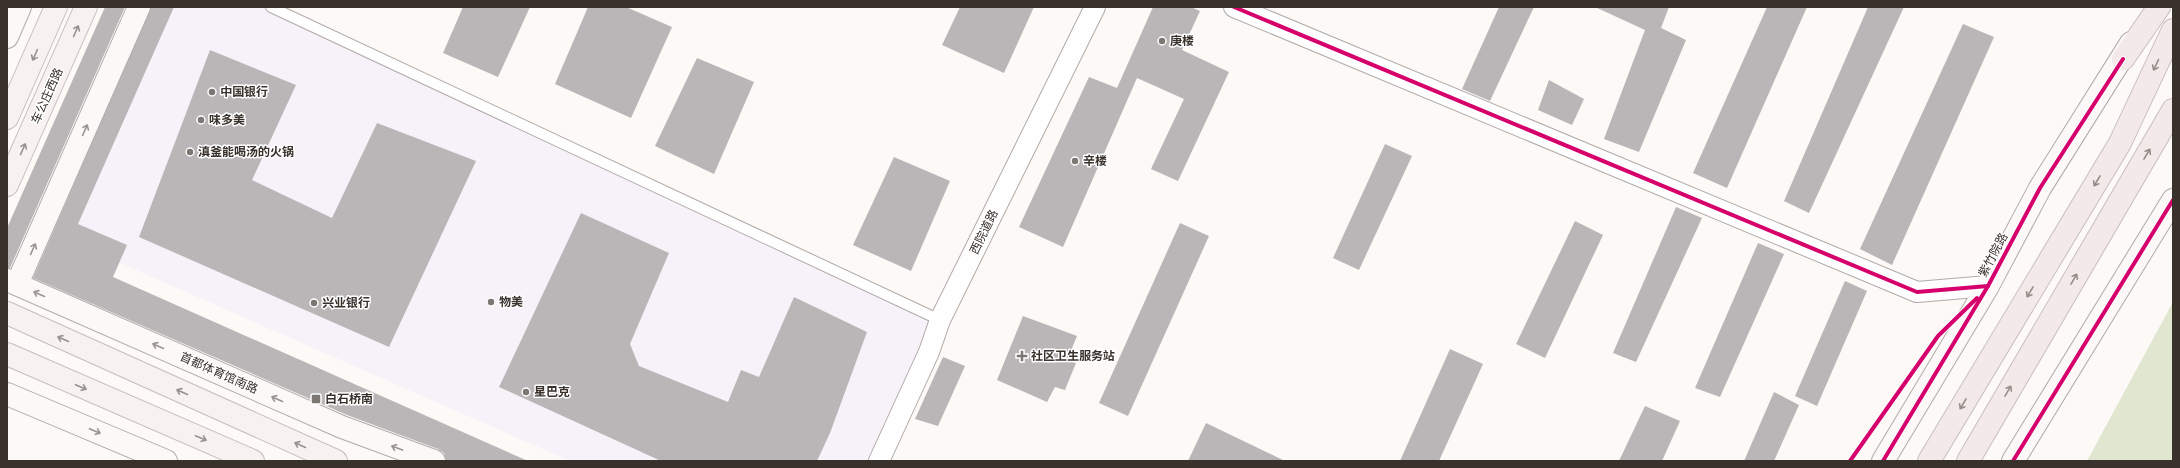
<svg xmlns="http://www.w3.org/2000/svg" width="2180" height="468" font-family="Arial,'Noto Sans SC',sans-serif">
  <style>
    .commercial { fill: #f7f2fa }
    .green { fill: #e0e6cf }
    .building { fill: #b9b6b8 }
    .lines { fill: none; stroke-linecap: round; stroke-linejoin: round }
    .lane-casing { stroke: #b0aba8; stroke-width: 12 }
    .street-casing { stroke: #b0aba8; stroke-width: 22 }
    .secondary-casing { stroke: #b0aba8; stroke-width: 24 }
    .primary-casing { stroke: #c9bebc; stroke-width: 24 }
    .highway-casing { stroke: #c9bebc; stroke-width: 24 }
    .lane { stroke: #fffefe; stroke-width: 10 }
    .street { stroke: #fffefe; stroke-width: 20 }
    .secondary { stroke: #fbf8f7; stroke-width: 22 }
    .primary { stroke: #f7f1f1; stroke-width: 22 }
    .highway { stroke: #f2e9e8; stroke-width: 22 }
    .cycleway-casing { stroke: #fff; stroke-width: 6 }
    .cycleway { stroke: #d6006c; stroke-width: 4 }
    .oneway { stroke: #98918e }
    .oneway2 { stroke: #968d8a }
    .oneway3 { stroke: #9a9492 }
    .poi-dot { fill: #7d7773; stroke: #fff; stroke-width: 1.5 }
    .labels { text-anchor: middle; stroke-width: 3; stroke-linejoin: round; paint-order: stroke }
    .poi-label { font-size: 12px; font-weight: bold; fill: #39312c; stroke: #fff; text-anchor: start }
    .street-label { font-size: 12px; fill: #39312c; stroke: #fff }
  </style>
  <rect width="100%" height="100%" fill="#fcf9f7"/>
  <polygon class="commercial" points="151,7 271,7 940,320 878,461 570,461 52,233"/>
  <polygon class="green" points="2173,302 2173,461 2087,461"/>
  <g class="building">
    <polygon points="105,7 125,7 10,268 7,268 7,228"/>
    <polygon points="151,7 174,7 78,224 127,245 113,277 528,461 446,461 444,453 438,449 347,415 33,278"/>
    <polygon points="463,7 530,7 498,77 443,53"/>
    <polygon points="588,7 626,7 672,27 631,118 555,84"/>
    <polygon points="960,7 1034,7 1004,73 942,45"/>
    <polygon points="1153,7 1191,7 1200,11 1182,50 1229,72 1178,181 1151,169 1184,99 1137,78 1063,247 1019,227 1089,77 1117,88"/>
    <polygon points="1499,7 1534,7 1490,101 1462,89"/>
    <polygon points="1595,7 1669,7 1661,28 1686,40 1639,152 1604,139 1645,30"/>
    <polygon points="1767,7 1807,7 1727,188 1693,173"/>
    <polygon points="1868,7 1904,7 1809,213 1784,201"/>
    <polygon points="1963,24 1994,37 1892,265 1860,249"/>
    <polygon points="210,50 296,85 252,180 332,218 377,123 476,161 389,347 139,237"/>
    <polygon points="697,58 754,82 714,174 655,146"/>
    <polygon points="1549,80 1584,99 1572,125 1538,110"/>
    <polygon points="1385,144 1412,156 1359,270 1333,258"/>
    <polygon points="894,157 950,181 911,271 853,245"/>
    <polygon points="1676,207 1702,218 1636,362 1613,353"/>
    <polygon points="581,213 669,253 630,344 639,366 728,402 741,370 759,377 794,297 867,332 830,433 817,461 661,461 499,387"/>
    <polygon points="1575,221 1603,235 1545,358 1516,344"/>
    <polygon points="1180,223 1209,236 1128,416 1099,403"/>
    <polygon points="1758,243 1784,254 1720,397 1695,388"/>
    <polygon points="1845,281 1867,291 1817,406 1795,396"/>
    <polygon points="1023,316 1077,336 1067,360 1076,363 1065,390 1055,387 1047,402 997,380"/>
    <polygon points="1450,349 1483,364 1439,461 1400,461"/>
    <polygon points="943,357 965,366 938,426 915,419"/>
    <polygon points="1774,392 1799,405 1774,461 1744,461"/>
    <polygon points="1645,406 1680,421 1662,461 1619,461"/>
    <polygon points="1206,423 1285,461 1188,461"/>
  </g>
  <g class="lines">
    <defs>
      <polyline id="lane" points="271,7 940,320"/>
      <g id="street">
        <polyline points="1234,7 1917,292 1988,286"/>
        <polyline points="879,461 929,352 940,320 1095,7"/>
      </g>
      <g id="secondary">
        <polyline points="7,37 20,7"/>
        <polyline points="7,280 342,427 434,461"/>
        <polyline points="17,284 139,7"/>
        <polyline points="7,394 166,461"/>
        <polyline points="1883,461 1988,286 2040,188 2131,43"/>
        <polyline points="2013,461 2173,200"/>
      </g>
      <g id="primary">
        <polyline points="7,118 56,7"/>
        <polyline points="7,185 86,7"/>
        <polyline points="7,313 336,461"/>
        <polyline points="7,354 253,461"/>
      </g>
      <g id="highway">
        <polyline points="2123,59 2159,7"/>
        <polyline points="1929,461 2120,143 2173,30"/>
        <polyline points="1968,461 2173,110"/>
      </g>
    </defs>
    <use href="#lane" class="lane-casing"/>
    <use href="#street" class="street-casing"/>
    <use href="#secondary" class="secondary-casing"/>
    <use href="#primary" class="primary-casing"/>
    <use href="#highway" class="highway-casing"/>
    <use href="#lane" class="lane"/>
    <use href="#street" class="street"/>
    <use href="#secondary" class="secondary"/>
    <use href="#primary" class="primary"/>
    <use href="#highway" class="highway"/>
    <defs>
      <g id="cycleway">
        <polyline points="1234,7 1917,292 1988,286"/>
        <polyline points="1850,461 1938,336 1977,298"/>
        <polyline points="1883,461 1988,286 2040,188 2123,59"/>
        <polyline points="2013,461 2173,200"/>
      </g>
    </defs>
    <use href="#cycleway" class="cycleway-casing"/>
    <use href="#cycleway" class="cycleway"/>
  </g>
  <defs><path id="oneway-shaft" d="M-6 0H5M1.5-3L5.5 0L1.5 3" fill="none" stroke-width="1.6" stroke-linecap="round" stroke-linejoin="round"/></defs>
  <g class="oneway">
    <use href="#oneway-shaft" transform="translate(76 31) rotate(-66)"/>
    <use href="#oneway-shaft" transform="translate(35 55) rotate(114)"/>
    <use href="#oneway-shaft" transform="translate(23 149) rotate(-66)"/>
    <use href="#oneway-shaft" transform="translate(63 339) rotate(-156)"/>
    <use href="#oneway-shaft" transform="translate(81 387) rotate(23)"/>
    <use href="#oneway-shaft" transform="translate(182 392) rotate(-156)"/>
    <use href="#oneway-shaft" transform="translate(201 438) rotate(23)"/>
    <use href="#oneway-shaft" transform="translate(300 445) rotate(-156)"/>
  </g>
  <g class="oneway2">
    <use href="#oneway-shaft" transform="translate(2156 65) rotate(115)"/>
    <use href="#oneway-shaft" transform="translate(2147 154) rotate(-59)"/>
    <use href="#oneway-shaft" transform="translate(2097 181) rotate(121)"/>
    <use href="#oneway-shaft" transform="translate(2074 279) rotate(-60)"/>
    <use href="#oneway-shaft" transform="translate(2030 292) rotate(121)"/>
    <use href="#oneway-shaft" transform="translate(2008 391) rotate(-60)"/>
    <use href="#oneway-shaft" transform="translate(1963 404) rotate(121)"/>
  </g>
  <g class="oneway3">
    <use href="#oneway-shaft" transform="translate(85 130) rotate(-66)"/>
    <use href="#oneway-shaft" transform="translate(33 249) rotate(-66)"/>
    <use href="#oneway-shaft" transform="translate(39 294) rotate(-156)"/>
    <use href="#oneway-shaft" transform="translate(158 346) rotate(-156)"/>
    <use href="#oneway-shaft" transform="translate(277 399) rotate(-156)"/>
    <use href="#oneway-shaft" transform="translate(95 431) rotate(23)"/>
    <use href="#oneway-shaft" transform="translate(397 448) rotate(-160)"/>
  </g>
  <g class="poi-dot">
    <circle cx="1162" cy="41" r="4"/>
    <circle cx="212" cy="92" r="4"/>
    <circle cx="201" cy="120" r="4"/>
    <circle cx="190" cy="152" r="4"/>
    <circle cx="1075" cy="161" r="4"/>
    <circle cx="491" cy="302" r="4"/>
    <circle cx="314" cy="303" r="4"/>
    <path d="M1020 350h4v4h4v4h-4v4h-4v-4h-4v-4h4z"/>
    <circle cx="526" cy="392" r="4"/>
    <rect x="311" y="394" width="10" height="10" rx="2"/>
  </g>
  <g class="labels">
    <g class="poi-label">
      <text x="1170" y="45">庚楼</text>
      <text x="220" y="96">中国银行</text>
      <text x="209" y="124">味多美</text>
      <text x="198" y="156">滇釜能喝汤的火锅</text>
      <text x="1083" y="165">辛楼</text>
      <text x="499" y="306">物美</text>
      <text x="322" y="307">兴业银行</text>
      <text x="1031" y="360">社区卫生服务站</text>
      <text x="534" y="396">星巴克</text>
      <text x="325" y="403">白石桥南</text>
    </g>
    <g class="street-label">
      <text transform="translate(47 96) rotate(-66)" y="4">车公庄西路</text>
      <text transform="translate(984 232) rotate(-64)" y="4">西院道路</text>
      <text transform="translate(1993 255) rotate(-62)" y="4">紫竹院路</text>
      <text transform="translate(219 373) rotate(24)" y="4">首都体育馆南路</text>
    </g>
  </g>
  <rect width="2180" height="468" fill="none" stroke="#39312c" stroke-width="16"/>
</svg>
